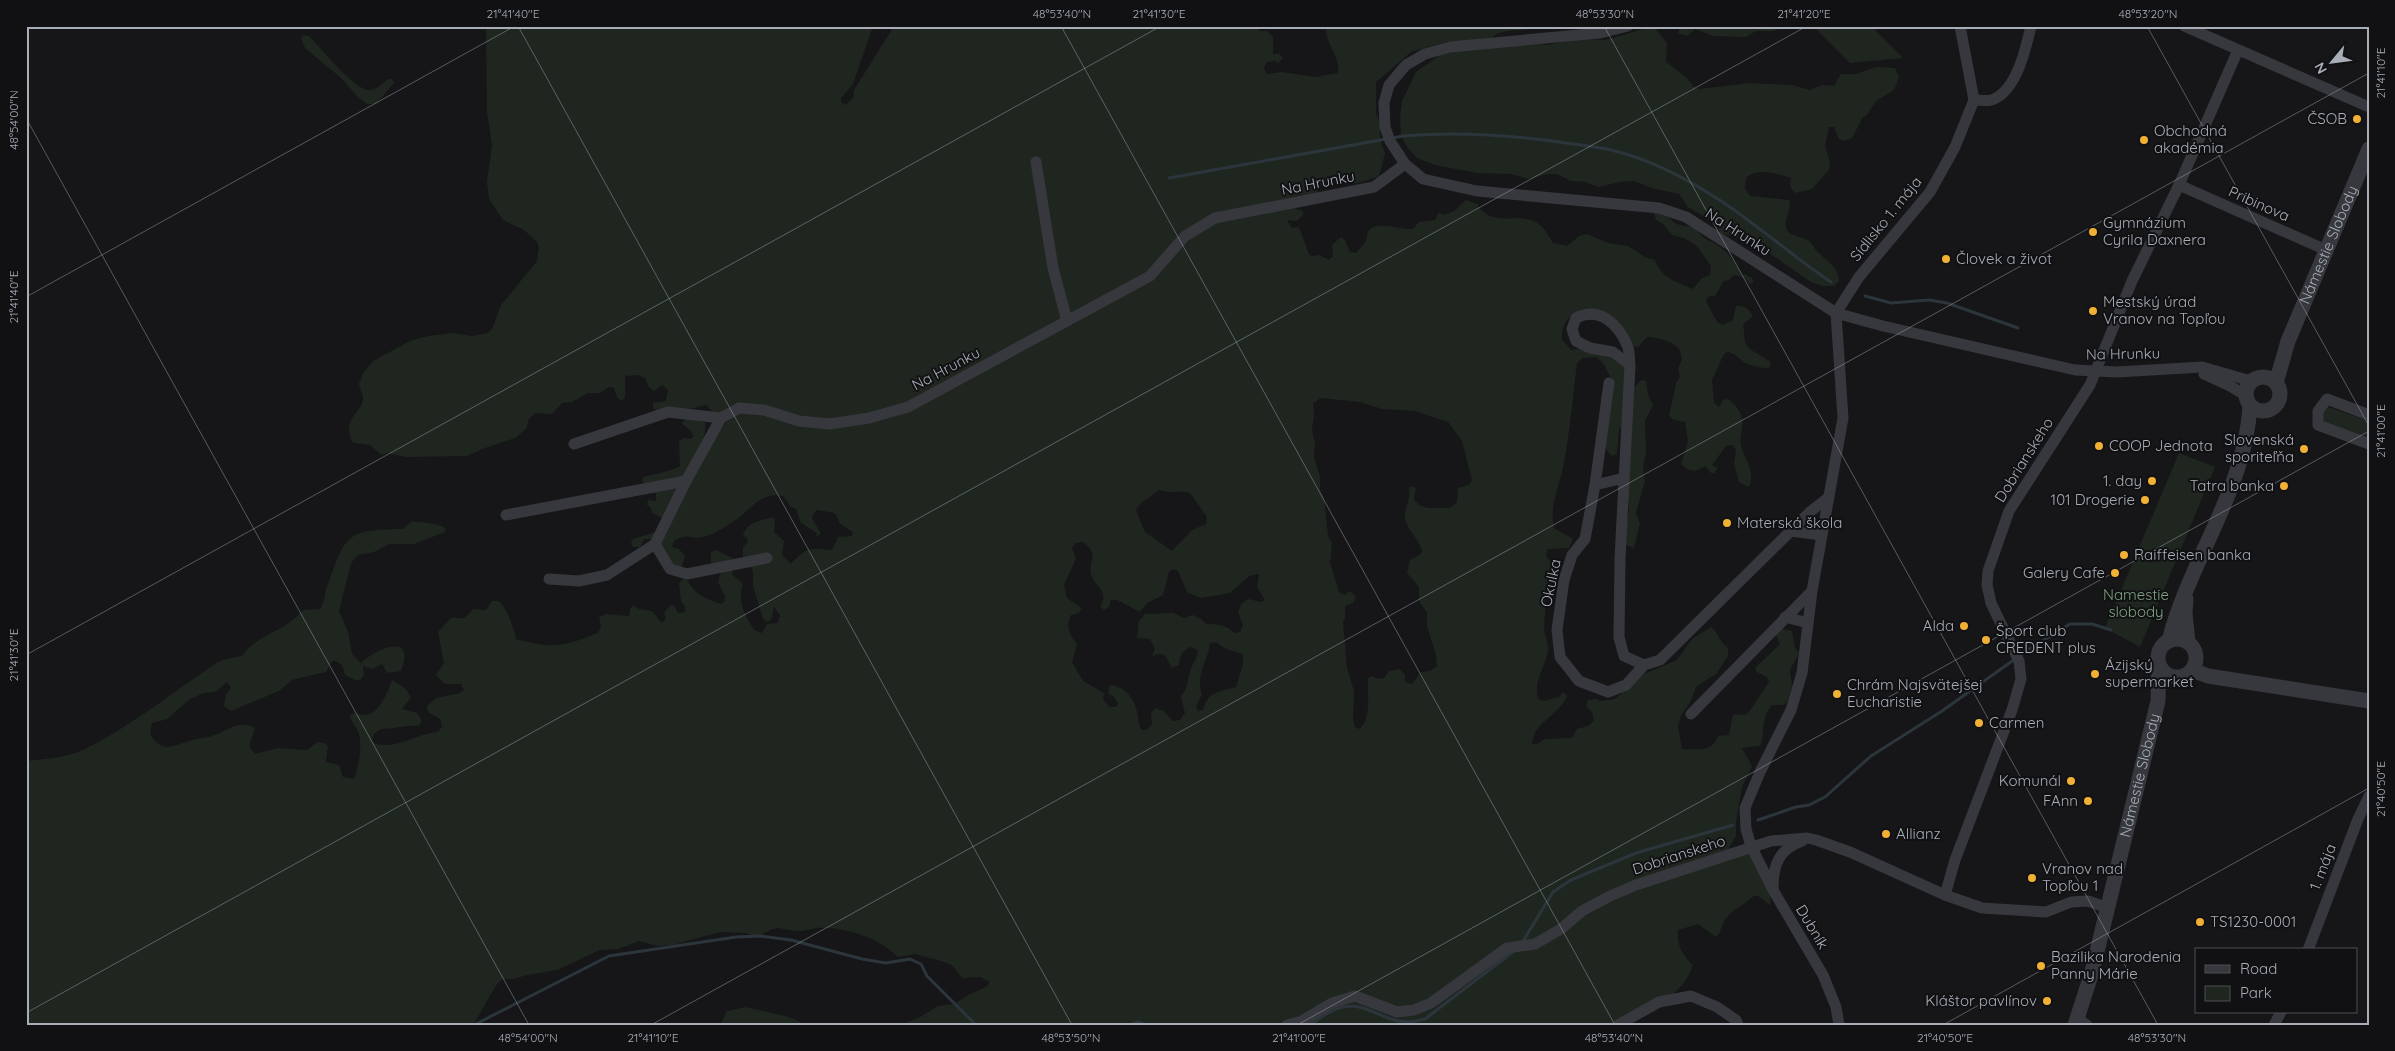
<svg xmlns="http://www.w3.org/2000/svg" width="2395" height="1051" font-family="Quicksand,sans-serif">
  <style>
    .green { fill: #1e261f; fill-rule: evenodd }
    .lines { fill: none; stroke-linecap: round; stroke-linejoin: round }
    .stream { stroke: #2c353c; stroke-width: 3 }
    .minor { stroke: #37383d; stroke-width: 11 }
    .tertiary { stroke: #37383d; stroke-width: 15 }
    .ticks { fill: none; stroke: #a8adb8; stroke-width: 1; stroke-opacity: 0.45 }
    .poi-dot { fill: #f2b134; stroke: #111113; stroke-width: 2 }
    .labels { text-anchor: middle; stroke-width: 4; stroke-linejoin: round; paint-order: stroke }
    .poi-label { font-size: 15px; fill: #a8adb8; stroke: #111113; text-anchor: start }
    .street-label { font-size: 15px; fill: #a8adb8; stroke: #111113 }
    .park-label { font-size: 15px; fill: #7fa381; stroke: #111113 }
    .neatline { fill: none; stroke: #a8adb8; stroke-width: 2 }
    .ticks-label { font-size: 12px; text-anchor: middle; fill: #a8adb8 }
  </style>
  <rect width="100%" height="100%" fill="#161618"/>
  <g class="green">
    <path d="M486,26h387l-20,58 -12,14v4l4,3 8,-7 1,-8 40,-64h362l4,5h7l6,6v17h6l4,4 -5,5 -3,-2 -8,1 -3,6 2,6 16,-2 33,5 23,-4c2,-18 -14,-31 -12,-47h212c-16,8 -35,0 -48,13l58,6 27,-6 31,1 47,-14 14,17 -1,19 20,15 8,10 6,2 50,-6 42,2 18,5 12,-5 12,1 7,-12h15l20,-7 19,1 4,9 -5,13 -18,11 -9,14 -4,2 -11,21 -7,3 -6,-2 -5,-12h-5l-4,19 5,16 -1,8 -17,19 -17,4 -5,-7 1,-8c-13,-4 -34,-11 -45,0l-1,10 5,8 39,4c4,10 -7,21 -2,30 4,7 16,6 22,11 4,3 6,9 10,12 8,8 20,15 20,28l-5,5h-11l-12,-4 -58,-40 -32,-9 -14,-15 -19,-11 -9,-13 -27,-6 -18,-7 -14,1 -22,5 -13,-5 -14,-1 -14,-7h-10l-17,5 -19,-5 -34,-1 -42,-8 -18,-7 -9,-10 -7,-12 -1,-18 2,-17 14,-29 38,-27 -5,-4 -38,11 -35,30v31l4,10v17l5,13 -6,24c-8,1 -18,6 -23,6 -11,1 -17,-4 -32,-1l-10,14 -13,-1 -6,2 -3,8 4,4 7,2v4l-6,6 -10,-1 5,8 7,-1 10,27 3,2 7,-1 10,5 4,-4 -1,-11 9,-8 4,3 5,12 6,1c3,-4 8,-8 10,-13 1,-3 1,-8 4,-11 7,-8 33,1 43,0l6,-7 16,-2 4,-8 5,3 10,-4 12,-11 11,4c15,26 44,6 62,20 6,4 10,13 14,19l14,3 12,-10 8,-2 21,9 20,3 17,11 10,3c6,18 22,22 38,29l8,-10 9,-4 1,-9 -15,-21 -12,-7 -12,-3 -9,-11 -7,-4 -2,-8 10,1 12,11 20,4c9,15 13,10 24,19 10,7 17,18 22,29l3,-2 7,4 2,4 -4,2 -5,-6 -11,-3 -5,5 -5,1 -9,15h-6l-3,5 11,21 6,3 10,-5 3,-14c10,0 12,2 17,10l-10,8c1,6 1,12 2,18 2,9 20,14 26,21l-2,5c-8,0 -18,-2 -25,-6 -6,-4 -9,-9 -17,-10l-3,2 -12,26 2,23 5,4 4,-7 5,-1c6,4 13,12 14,19 2,9 -3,19 -1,28 4,13 15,27 8,41l-10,-5 -5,-18 2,-14 -3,-5 -7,1 -14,19 6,3 -4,5h-3l-6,-7c-11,7 -15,6 -24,-2l7,-22 -3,-20 -11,-2 -5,-4 7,-33 4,-6 -2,-9 4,-8c-1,-4 -1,-9 -4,-12 -5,-7 -22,-11 -31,-11l-9,10 -5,-1 -40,-37c-18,0 -32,11 -31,30l9,11 15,-2 38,7 10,33 7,-8 5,1 2,14 5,10 -8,16 1,30 -3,19 2,11 -9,32 4,10 -6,25 -8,-3 -2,-8 5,-26 -4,-88 -6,7 -2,24 -5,2 -5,-5 -3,-10 7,-63 -8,-15 -7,-6 -13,1 -6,5c-4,33 -7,67 -13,100 -4,23 -15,41 -10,65l19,11 -4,9 -21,1 -2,6 7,12c-9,19 -7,41 -9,61 0,7 5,15 4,23 -3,17 -15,30 -10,48l5,2 16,-4 4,-5 4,4c-10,22 -33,25 -35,48h5l8,-5 27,-1 5,-9 11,-3 6,-5 -2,-9 -6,-6 2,-6 8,-1 6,2 13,-2 29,-25 33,-14 15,-21 19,-12c8,6 8,15 17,21v8l-11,17 -21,14 -6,16 -9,12 -3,11 4,23c16,0 30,4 36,-13l11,-1 4,-21 12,1 4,-3 20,-30 -2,-5 -10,-5 -2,-4 25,-24 -4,-9 1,-7 15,3 3,17 4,5 -9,17 2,16 -5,16 -4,3h-11c-12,13 -6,26 -12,41l-18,2 10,18 -10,21 -6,35v14l-7,12 3,5 16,1c15,15 24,30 22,51l-12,-9h-5c-7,8 -18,12 -25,20 -7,6 -5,15 -12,21l-18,-13 -20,6c-1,16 3,23 15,35 -11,34 -46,45 -76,60h-717l20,-8 18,-11 16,-2 16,-10 16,-7 4,-5 -10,-5 -18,1 -10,-13 -11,-4 -26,-7 -17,3c-18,-19 -55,-31 -81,-29 -5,0 -11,3 -16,3 -23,0 -20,-9 -43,6l-13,-4 -25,-1 -47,13 -15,1 -19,-5 -21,8 -18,1 -43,20 -30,5 -13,4h-12l-7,8 -20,35 -4,3h-445v-264c19,-2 39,-3 57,-11 44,-21 93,-60 135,-88l8,-3 16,-3c16,-23 42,-23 61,-46l17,-1c5,-6 4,-15 7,-22 19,-53 18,-57 76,-58l9,-8c11,2 23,1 33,7v4l-31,12h-25l-15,8 -16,3 -7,8 -12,48 9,21 4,22 9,9c16,-15 55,-32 40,8l-14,2 -5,-9 -10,5 -9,-3 1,9 -4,5h-5l-10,-5 -3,-10 -9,-5 -7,12 -34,8 -13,11 -48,20 -7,-5 2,-12 5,-6 -4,-6 -12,10 -11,1 -14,6 -23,20 -15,4 -2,11c12,21 24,11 43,6 6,-2 13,-2 19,-4 16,-5 26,-17 43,-8l-6,18 6,8 23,-6 29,2 11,-8 6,1 4,3 -2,16 13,3 4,12 11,2c5,-12 8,-32 5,-45 -2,-7 -8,-11 -9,-19l4,-2c3,1 8,2 12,2 13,-1 23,-25 26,-35l13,8 6,9 -9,12 15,4 5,7 -3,6c-14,-1 -24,3 -38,3l-7,5 -2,6 2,3c22,8 42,-10 64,-11l4,-6 -2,-7 -12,-7 -1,-6 9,-8 24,-5 4,-3 -3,-6h-16l-9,-9 8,-12 -6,-31 13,-14h14l8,-9 13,1 6,-9h6c9,6 16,28 18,38 38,10 46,8 82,-6l3,-6 -2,-10 7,-3 23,2 1,-7 3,-4 6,4 13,2 10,12 4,-5 -2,-5 6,-8 4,1 4,7 7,-1v-6l-4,-5 -2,-18 4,-4 4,1c9,15 17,18 34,24l3,-2 1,-5 -7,-15 4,-15 -11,-5v-10l5,-2 18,9 -2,15 11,10c-6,19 2,30 11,46l8,3 5,-9 11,-1 2,-8 -6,-8 -3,13 -4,2 -4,-3 -10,-33v-15l-10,-15v-9l5,-5 -1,-4 -4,-2c3,-14 17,-15 30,-19l2,2 -1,13 10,9 -2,14 9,9c16,-18 19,-16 41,-14l6,-13 14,-1 1,-4 -13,-8 -5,-11 -18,-3 -4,4 -1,4 9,16 -5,3 1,-4 -16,-10 -5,-14 -5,-2 -8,-11c-24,-5 -33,16 -49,25 -9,6 -21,14 -31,16 -14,3 -14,-5 -29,4l-2,6 7,2 6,7 -5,17 -29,-34h-7l-4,8h-7l-2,-5 2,-3 23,-7 7,-14 -11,-5 -1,-5 -4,-3 1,-5 8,1v-7l-14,-13 1,-4c9,-2 32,-7 37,-11l-1,-24 5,-4 7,1 3,-3 -5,-7 -8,-6 6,-4 18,3c2,11 -4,18 -3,29l27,-32 -15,-6 -8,-8c-18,5 -35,7 -53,4v-6l13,-2 2,-11 -6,-5 -8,6 -5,-4 -4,-9 -8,-3 -12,1v22l-4,3 -4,-4 -3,-9 -5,-1 -9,6h-12l-16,9 -10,1 -10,11 -17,-1 -6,6 -3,10 -11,9 -33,11 -15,7 -61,1 -19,-4 -5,2 -12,-10 -17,-2c-13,-25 11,-31 10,-45 0,-4 -4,-10 -4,-15l5,-11 9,-11 37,-20 18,-5 25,-3 19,3 16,-3 5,-6 8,-22 36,-44 2,-14 -2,-5 -13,-12 -21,-10 -14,-21 -2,-17 5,-37 -5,-33zM1321,398l39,4 22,7 33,2 33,11 14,19 10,39 -3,5 -11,3 -1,14 -7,6h-22l-7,-2 -7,-6 2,-12 -4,-2 -3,2c2,12 -6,23 -4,31 3,11 13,20 17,31l-1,4 -11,6 -3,13 12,14v14l8,12v13l9,29 1,11 -7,5 -9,1 -9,12 -7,-2v-7l-5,-6 -11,2 -5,7 -6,1 -6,-3 -4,2c-1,15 4,42 -9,51l-4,-2 -2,-7 1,-29 -7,-23 -4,-46 2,-4v-12l8,-3 3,-7 -6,-5 -5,4 -6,-3 -9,-29 2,-20 -4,-7 -4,-38 -4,-9v-13l-6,-18 1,-14 -3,-14 2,-15 -1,-12zM1159,490c13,4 19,0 31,3l17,24 -1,7 -14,6 -20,21 -27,-19 -9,-22 4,-6zM1083,542c17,12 5,21 8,32 4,13 19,18 9,32l4,4 5,-3 2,-7h6l23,12 7,-9 16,-8 6,-23 4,-3 5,2 9,21 14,6 29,-5 19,-17 10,-2 -2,13 8,13 -4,2 -13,-3 -7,5 -3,8 5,13 -3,7 -5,1c-9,-8 -18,-9 -29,-9l-5,-5 -8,-4 -9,3 -11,-5 -28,1 -6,7 -2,17 13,1 5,10 -3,7 7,-2 6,1 7,13 7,-3c1,-10 2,-13 11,-18l8,3c-1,10 -5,12 -7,19 -5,13 -1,15 -10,28l4,16 -5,7 -7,1 -9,-10 -9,-3 -4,5 1,12 -6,5h-4c-5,-6 -3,-13 -5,-19 -3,-13 -13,-25 -27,-26l-2,8 6,4 4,7 -2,3h-6l-7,-7 1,-7 -21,-12 -11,-19 5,-18c-7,-9 -12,-17 -6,-29l8,-2 3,-5 -15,-10 -3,-13 12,-26 -4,-11 3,-5zM1216,642l8,6 19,6v10l-7,23c-17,5 -28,4 -33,23l-5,1 -2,-4 6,-13c-7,-20 6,-33 8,-51z"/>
    <polygon points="1680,26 1787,26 1773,31 1756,31 1746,37 1713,36 1695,29 1687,36 1678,33"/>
    <polygon points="1813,26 1871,26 1903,58 1850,63"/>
    <path d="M303,35l6,1c12,12 45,54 60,54 8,0 13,-7 20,-11h3l2,4 -18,21h-9l-8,-6 -19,-21 -35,-29 -4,-10z"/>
    <polygon points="2328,407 2369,421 2369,439 2324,422 2321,413"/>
    <polygon points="2179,453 2215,467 2140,647 2105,628"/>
    <polygon points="745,1007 789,1017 807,1025 720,1025 727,1011"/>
  </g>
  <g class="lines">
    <g class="stream">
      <path d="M1169,178l234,-42c55,-5 108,-1 163,7 15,2 31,4 45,7 39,9 80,31 113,53 37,25 71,55 107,79"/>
      <polyline points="1865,296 1891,303 1929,300 1947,303 2018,328"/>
      <polyline points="2020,655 2070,624 2092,624 2111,630"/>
      <polyline points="1758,820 1796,807 1809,805 1825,797 1871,756 1942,711 2015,659"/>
      <polyline points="1522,943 1553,892 1571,880 1636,853 1733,825"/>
      <polyline points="474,1025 609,956 736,937 760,936 791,940 862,959 886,963 910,959 921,964 927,976 976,1025"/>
      <polyline points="1129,1025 1138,1022 1146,1025"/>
      <path d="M1309,1025c10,-6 22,-16 34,-18 30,-6 44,24 82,12l89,-68"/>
    </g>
    <g class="minor">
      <polyline points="1628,26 1600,33 1450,47 1425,54 1406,65 1389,85 1384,103 1385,127 1390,141 1405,164 1423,179 1477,191 1659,208 1686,217 1836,313 1883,326 2075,370 2117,372 2202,367 2251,381"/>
      <polyline points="2184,26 2369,107"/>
      <path d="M1974,100c6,0 15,2 20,-1 23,-10 32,-51 37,-73"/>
      <polyline points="1036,162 1053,268 1067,321"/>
      <polyline points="2179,185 2326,250"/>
      <polyline points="1836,313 1843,418 1812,591 1802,673 1791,710 1760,772 1745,808 1746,829 1751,846 1773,890 1823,975 1836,1007 1839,1025"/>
      <polyline points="1836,313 1859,277 1930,192 1955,147 1974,100 1960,26"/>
      <path d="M1630,365l-17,-13 -23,-4 -14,-7 -4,-12 4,-11c23,-12 42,6 51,27 3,6 2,13 3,20l-10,194 -1,78 5,19 20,9"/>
      <polyline points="2204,374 2230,386 2245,395"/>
      <polyline points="1609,383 1595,485 1585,539 1572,555 1564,580 1557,630 1560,657 1579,681 1608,692 1626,685 1644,665 1660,660 1811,511 1829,497"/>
      <polyline points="2369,415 2327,399 2318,411 2318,425 2369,444"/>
      <polyline points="574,444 668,412 721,418"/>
      <polyline points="1595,485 1624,478"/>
      <polyline points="506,515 686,481"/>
      <polyline points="1791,531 1821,535"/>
      <polyline points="655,544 670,569 687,574 767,558"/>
      <polyline points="549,579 579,581 607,575 655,544 686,481 721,418 739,408 764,410 799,421 830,424 869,418 908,407 1150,276 1185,236 1215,218 1374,187 1405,164"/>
      <polyline points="1785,617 1808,623"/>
      <polyline points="1691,714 1812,591"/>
      <path d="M1773,888c0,-23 6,-39 29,-47"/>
      <polyline points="1945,895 1955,860 2012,710 2021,679 2019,661 1991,603 1987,585 1988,571 2009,511 2090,385 2132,281 2179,185 2238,50"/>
      <polyline points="2308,950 2358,819 2369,796"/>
      <polyline points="2078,1019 2087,1025"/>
      <polyline points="1287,1025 1302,1021 1332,1003 1355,996 1397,1012 1414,1010 1431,1003 1507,948 1535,944 1561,929 1582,911 1610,896 1636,885 1771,841 1807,838 1816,840 1850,852 1945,895 1982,908 2046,912 2071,902 2088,901 2108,908"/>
      <polyline points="1618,1025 1659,1002 1691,996 1717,1007 1736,1020 1738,1025"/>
      <polyline points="2274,1025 2281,1012"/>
    </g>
    <g class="tertiary">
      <circle cx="2263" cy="394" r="17"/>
      <path id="s1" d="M2276,383l12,-42 81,-192"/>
      <polyline points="2186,599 2185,613 2188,642"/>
      <circle cx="2177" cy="658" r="19"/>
      <path d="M2169,641c20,-80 77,-152 81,-236"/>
      <polyline points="2192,670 2208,676 2369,701"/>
      <path id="s2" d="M2075,1025l17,-53 66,-271 1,-36"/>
    </g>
  </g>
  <path class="ticks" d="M518,26l554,999M1061,26l554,999M1604,26l554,999M2147,26l222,400M26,118l503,907M26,297l489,-271M26,655l1135,-629M26,1013l1781,-987M651,1025l1718,-952M1297,1025l1072,-594M1943,1025l426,-237"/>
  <g class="poi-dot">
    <circle cx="2357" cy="119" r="5"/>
    <circle cx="2144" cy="140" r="5"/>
    <circle cx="2093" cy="232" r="5"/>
    <circle cx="1946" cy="259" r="5"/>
    <circle cx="2093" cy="311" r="5"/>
    <circle cx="2099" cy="446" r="5"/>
    <circle cx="2304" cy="449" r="5"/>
    <circle cx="2152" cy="481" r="5"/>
    <circle cx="2284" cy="486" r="5"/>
    <circle cx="2145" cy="500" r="5"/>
    <circle cx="1727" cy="523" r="5"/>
    <circle cx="2124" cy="555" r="5"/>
    <circle cx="2115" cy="573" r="5"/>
    <circle cx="1964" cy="626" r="5"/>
    <circle cx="1986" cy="640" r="5"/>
    <circle cx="2095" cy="674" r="5"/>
    <circle cx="1837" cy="694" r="5"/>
    <circle cx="1979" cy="723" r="5"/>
    <circle cx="2071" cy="781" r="5"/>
    <circle cx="2088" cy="801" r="5"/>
    <circle cx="1886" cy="834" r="5"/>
    <circle cx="2032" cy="878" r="5"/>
    <circle cx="2200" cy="922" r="5"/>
    <circle cx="2041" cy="966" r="5"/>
    <circle cx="2047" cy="1001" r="5"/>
  </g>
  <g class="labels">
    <g class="poi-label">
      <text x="2347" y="124" text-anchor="end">ČSOB</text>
      <text x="2154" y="136">Obchodná<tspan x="2154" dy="17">akadémia</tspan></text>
      <text x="2103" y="228">Gymnázium<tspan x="2103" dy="17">Cyrila Daxnera</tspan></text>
      <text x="1956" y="264">Človek a život</text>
      <text x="2103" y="307">Mestský úrad<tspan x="2103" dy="17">Vranov na Topľou</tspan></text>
      <text x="2294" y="445" text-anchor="end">Slovenská<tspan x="2294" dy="17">sporiteľňa</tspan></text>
      <text x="2109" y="451">COOP Jednota</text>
      <text x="2142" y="486" text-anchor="end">1. day</text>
      <text x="2274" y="491" text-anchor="end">Tatra banka</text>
      <text x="2135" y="505" text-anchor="end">101 Drogerie</text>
      <text x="1737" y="528">Materská škola</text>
      <text x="2134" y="560">Raiffeisen banka</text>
      <text x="2105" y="578" text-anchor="end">Galery Cafe</text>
      <text x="1954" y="631" text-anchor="end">Alda</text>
      <text x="1996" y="636">Šport club<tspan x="1996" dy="17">CREDENT plus</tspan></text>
      <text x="2105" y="670">Ázijský<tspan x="2105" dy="17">supermarket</tspan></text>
      <text x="1847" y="690">Chrám Najsvätejšej<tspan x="1847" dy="17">Eucharistie</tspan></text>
      <text x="1989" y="728">Carmen</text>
      <text x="2061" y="786" text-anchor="end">Komunál</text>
      <text x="2078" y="806" text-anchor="end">FAnn</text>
      <text x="1896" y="839">Allianz</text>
      <text x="2042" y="874">Vranov nad<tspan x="2042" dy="17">Topľou 1</tspan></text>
      <text x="2210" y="927">TS1230-0001</text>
      <text x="2051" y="962">Bazilika Narodenia<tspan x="2051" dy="17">Panny Márie</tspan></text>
      <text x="2037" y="1006" text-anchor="end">Kláštor pavlínov</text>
    </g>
    <g class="street-label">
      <text transform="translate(1318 183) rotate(-11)" y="5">Na Hrunku</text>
      <text transform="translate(2259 204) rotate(24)" y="5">Pribinova</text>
      <text transform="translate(1886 219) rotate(-51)" y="5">Sídlisko 1. mája</text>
      <text transform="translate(1738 232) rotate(33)" y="5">Na Hrunku</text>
      <text dy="5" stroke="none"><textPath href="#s1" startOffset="148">Námestie Slobody</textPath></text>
      <text transform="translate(2123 354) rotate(-1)" y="5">Na Hrunku</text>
      <text transform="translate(946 369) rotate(-28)" y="5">Na Hrunku</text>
      <text transform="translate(2024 460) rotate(-58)" y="5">Dobrianskeho</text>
      <text transform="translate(1551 583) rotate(-78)" y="5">Okulka</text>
      <text dy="5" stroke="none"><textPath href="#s2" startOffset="258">Námestie Slobody</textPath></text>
      <text transform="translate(1679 855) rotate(-18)" y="5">Dobrianskeho</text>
      <text transform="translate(2323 867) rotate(-69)" y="5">1. mája</text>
      <text transform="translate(1812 927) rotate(59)" y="5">Dubník</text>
    </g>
    <g class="park-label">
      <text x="2136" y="600">Namestie<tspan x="2136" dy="17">slobody</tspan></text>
    </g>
  </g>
  <rect width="2395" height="1051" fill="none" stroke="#111113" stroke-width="55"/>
  <rect x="2195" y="948" width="162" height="65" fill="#111113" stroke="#4d4f55"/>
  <rect x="2205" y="965" width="25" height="8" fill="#37383d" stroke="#4d4f55"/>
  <text x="2240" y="974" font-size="15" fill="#a8adb8">Road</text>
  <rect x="2205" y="986" width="25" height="15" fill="#1e261f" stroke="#4d4f55"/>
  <text x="2240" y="998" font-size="15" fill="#a8adb8">Park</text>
  <g transform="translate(2332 62) rotate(241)" stroke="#111113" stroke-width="4" paint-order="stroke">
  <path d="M0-4L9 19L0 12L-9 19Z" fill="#a8adb8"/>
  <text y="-8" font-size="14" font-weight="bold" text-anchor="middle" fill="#a8adb8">N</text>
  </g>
  <rect x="28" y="28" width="2340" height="996" class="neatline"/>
  <g class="ticks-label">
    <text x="513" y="18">21°41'40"E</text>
    <text x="1062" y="18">48°53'40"N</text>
    <text x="1159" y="18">21°41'30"E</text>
    <text x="1605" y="18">48°53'30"N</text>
    <text x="1804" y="18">21°41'20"E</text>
    <text x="2148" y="18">48°53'20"N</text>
    <text transform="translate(2381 73) rotate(-90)" y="4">21°41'10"E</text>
    <text transform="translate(14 120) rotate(-90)" y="4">48°54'00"N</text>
    <text transform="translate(14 297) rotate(-90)" y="4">21°41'40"E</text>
    <text transform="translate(2381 431) rotate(-90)" y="4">21°41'00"E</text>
    <text transform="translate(14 655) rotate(-90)" y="4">21°41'30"E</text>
    <text transform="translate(2381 789) rotate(-90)" y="4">21°40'50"E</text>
    <text x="528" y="1042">48°54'00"N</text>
    <text x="653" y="1042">21°41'10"E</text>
    <text x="1071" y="1042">48°53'50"N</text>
    <text x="1299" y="1042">21°41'00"E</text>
    <text x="1614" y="1042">48°53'40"N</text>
    <text x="1945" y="1042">21°40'50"E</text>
    <text x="2157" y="1042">48°53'30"N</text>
  </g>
</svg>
